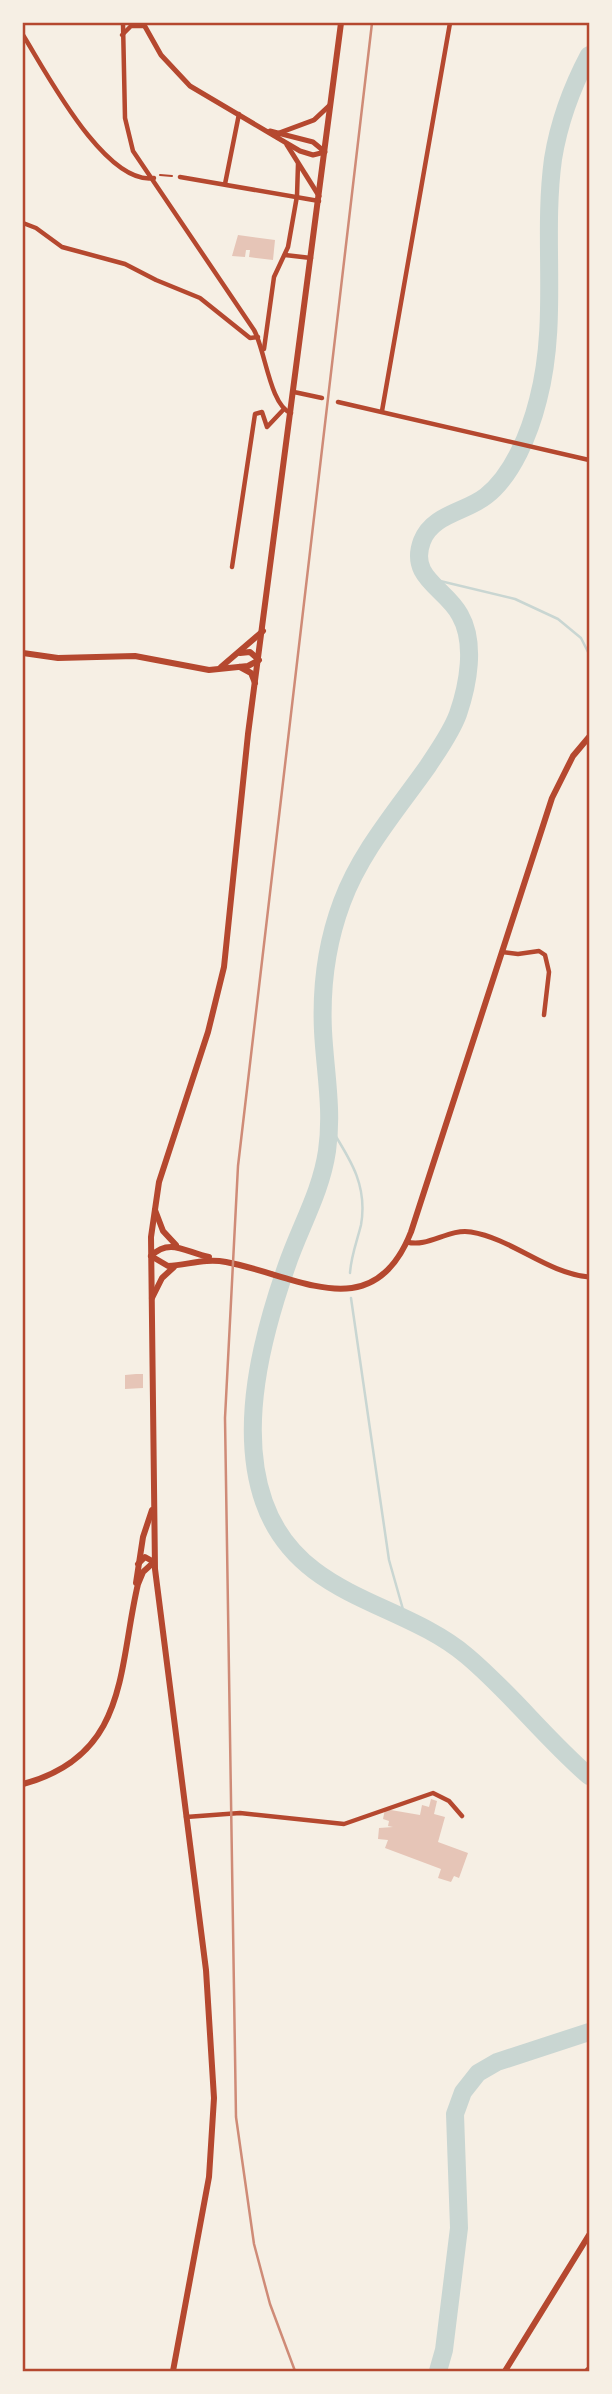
<svg xmlns="http://www.w3.org/2000/svg" width="612" height="2394" font-family="'Space Grotesk',sans-serif">
  <style>
    .lines { fill: none; stroke-linecap: round; stroke-linejoin: round }
    .stream { stroke: #c9d6d2; stroke-width: 2.5 }
    .river { stroke: #c9d6d2; stroke-width: 18 }
    .building { fill: #e6c5b7 }
    .path { stroke: #b5482f; stroke-width: 2 }
    .minor { stroke: #b5482f; stroke-width: 4.5 }
    .tertiary { stroke: #b5482f; stroke-width: 5 }
    .secondary { stroke: #b5482f; stroke-width: 6 }
    .primary { stroke: #b5482f; stroke-width: 6 }
    .rail { stroke: #cf8b77; stroke-width: 2.5 }
    .neatline { fill: none; stroke: #b5482f; stroke-width: 2.5 }
  </style>
  <rect width="100%" height="100%" fill="#f6efe4"/>
  <g class="lines">
    <g class="stream">
      <polyline points="421,569 436,580 515,599 558,619 581,638 589,654"/>
      <path d="M330,1127c20,32 38,58 31,98 -4,16 -10,31 -11,48"/>
      <polyline points="351,1298 389,1560 406,1620"/>
    </g>
    <g class="river">
      <path d="M589,55c-17,32 -30,67 -36,104 -11,81 6,161 -15,241 -8,32 -25,75 -52,96 -20,16 -54,18 -64,45 -14,37 24,47 38,74 16,28 8,70 -2,99 -7,19 -19,35 -30,52 -31,44 -67,85 -86,136 -15,40 -21,86 -19,129 2,40 10,79 4,120 -6,41 -27,76 -40,114 -25,71 -49,163 -23,237 34,97 137,98 203,154 44,37 79,83 122,120"/>
      <polyline points="438,2371 444,2350 459,2228 455,2114 463,2092 478,2073 497,2062 589,2032"/>
    </g>
  </g>
  <g class="building">
    <polygon points="238,235 275,240 273,260 249,257 250,250 246,250 245,257 232,256"/>
    <polygon points="136,1374 143,1374 143,1388 125,1389 125,1375"/>
    <polygon points="431,1799 437,1801 434,1814 445,1817 438,1842 468,1853 459,1878 454,1876 451,1882 438,1878 441,1869 385,1848 388,1840 378,1839 379,1828 393,1827 388,1826 389,1821 383,1819 385,1809 420,1815 422,1805 429,1807"/>
  </g>
  <g class="lines">
    <polyline class="path" points="160,175 172,176"/>
    <g class="minor">
      <path d="M123,23l2,95 8,33 121,179c11,19 16,76 37,83"/>
      <path d="M23,35c22,35 82,151 131,143"/>
      <polyline points="122,35 131,26 144,26"/>
      <polyline points="180,177 319,201"/>
      <polyline points="225,184 239,114"/>
      <polyline points="23,223 36,228 62,247 125,264 156,280 200,298 250,338 258,337"/>
      <polyline points="285,255 311,258"/>
      <polyline points="264,349 274,277 288,247 297,196 298,164"/>
      <polyline points="294,392 322,398"/>
      <polyline points="338,402 589,460"/>
      <polyline points="382,411 450,23"/>
      <polyline points="232,567 255,414 262,412 267,427 284,409"/>
      <polyline points="502,952 518,954 539,951 545,955 549,972 544,1015"/>
      <polyline points="186,1817 240,1813 344,1824 433,1793 449,1801 462,1816"/>
      <polyline points="586,2371 589,2368"/>
    </g>
    <g class="tertiary">
      <polyline points="143,23 161,55 190,86 300,151 313,155 325,152 313,142 270,131"/>
      <polyline points="279,133 314,120 330,105"/>
      <polyline points="287,145 319,196"/>
      <path d="M407,1242c21,6 42,-14 64,-10 42,7 75,41 118,45"/>
    </g>
    <g class="secondary">
      <polyline points="23,653 58,658 135,656 209,670 248,666 259,660 250,652 240,653"/>
      <polyline points="221,667 263,631"/>
      <polyline points="240,667 251,673 255,683"/>
      <polyline points="136,1583 143,1537 152,1510"/>
      <path d="M23,1784c106,-28 95,-116 115,-200l5,-12 11,-10 -9,-5 -7,7"/>
    </g>
    <g class="primary">
      <polyline points="155,1210 163,1231 176,1245"/>
      <path d="M151,1256l17,10c20,-1 37,-8 58,-4 71,13 147,67 185,-30l141,-434 21,-42 16,-19"/>
      <path d="M151,1256c19,-19 36,-3 58,1"/>
      <polyline points="152,1298 162,1278 174,1267"/>
      <polyline points="173,2371 209,2177 214,2098 206,1970 155,1569 151,1237 159,1182 208,1032 224,967 248,734 341,23"/>
      <polyline points="505,2371 589,2235"/>
    </g>
    <polyline class="rail" points="295,2371 270,2304 254,2244 236,2117 225,1418 238,1166 372,23"/>
  </g>
  <rect width="612" height="2394" fill="none" stroke="#f6efe4" stroke-width="49"/>
  <rect x="24" y="24" width="564" height="2346" class="neatline"/>
</svg>
